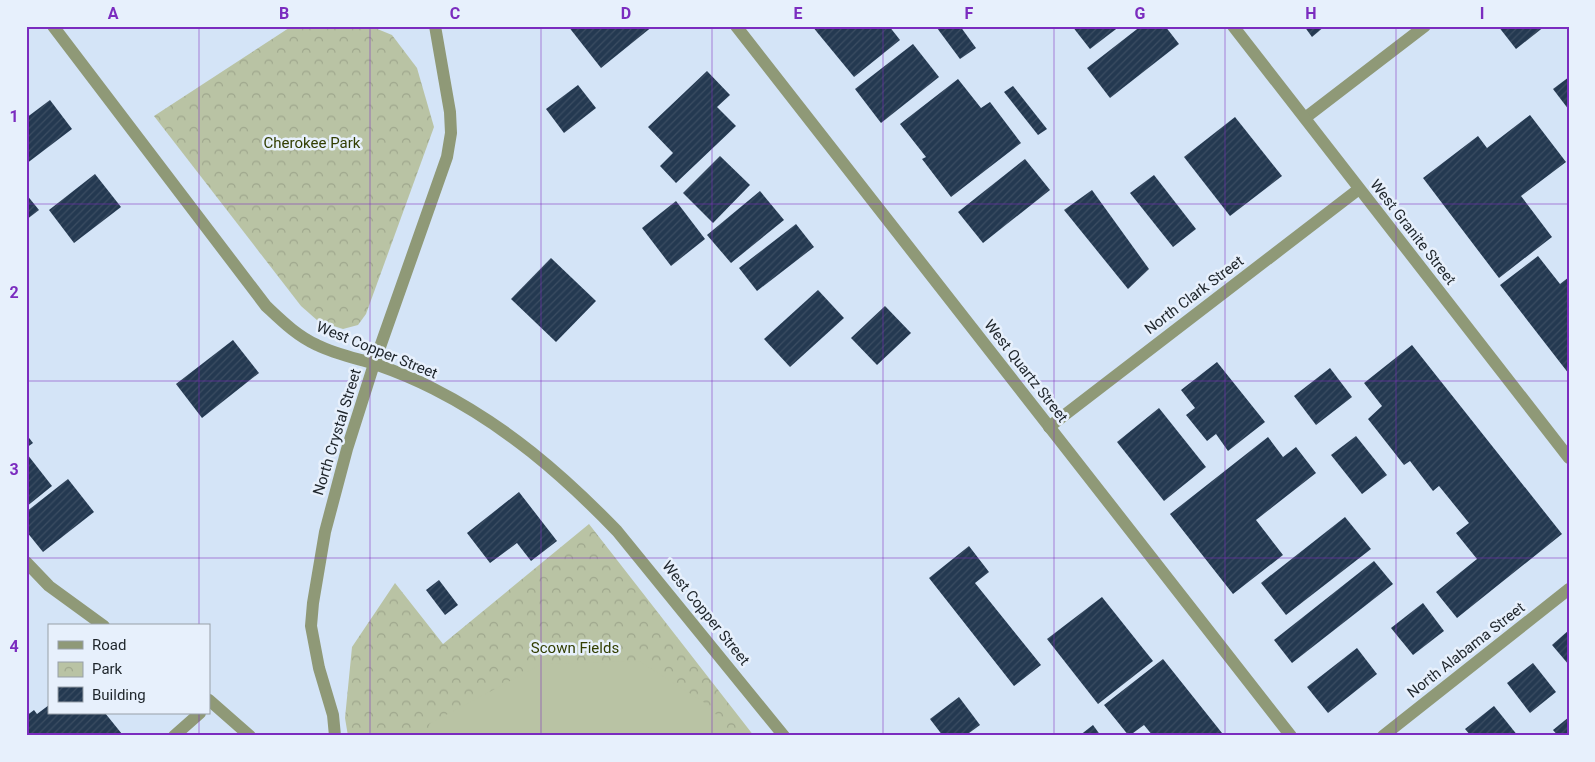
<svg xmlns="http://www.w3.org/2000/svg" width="1595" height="762" font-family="Roboto,sans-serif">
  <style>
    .park { fill: url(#park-crowns) }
    .pitch { fill: #b9c3a4 }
    .building { fill: url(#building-hatch) }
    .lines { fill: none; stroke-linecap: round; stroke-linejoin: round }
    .minor { stroke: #8f9977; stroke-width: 12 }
    .tertiary { stroke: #8f9977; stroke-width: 12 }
    .grid { fill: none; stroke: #7b2cbf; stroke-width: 1; stroke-opacity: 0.55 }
    .labels { text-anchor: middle; stroke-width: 5; stroke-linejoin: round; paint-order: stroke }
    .park-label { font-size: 15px; fill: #323e02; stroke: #e7f0fc }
    .street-label { font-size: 15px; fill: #1e252b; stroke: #e7f0fc }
    .neatline { fill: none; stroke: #7b2cbf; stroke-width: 2 }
    .grid-label { font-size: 16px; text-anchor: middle; font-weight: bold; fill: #7b2cbf }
  </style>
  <defs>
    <pattern id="park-crowns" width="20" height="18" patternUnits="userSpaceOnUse" patternTransform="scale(1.25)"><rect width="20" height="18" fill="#b9c3a4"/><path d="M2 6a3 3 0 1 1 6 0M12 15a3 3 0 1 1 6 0" fill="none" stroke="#9fa78d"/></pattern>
    <pattern id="building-hatch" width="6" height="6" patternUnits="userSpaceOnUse" patternTransform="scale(1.25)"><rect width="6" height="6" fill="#243951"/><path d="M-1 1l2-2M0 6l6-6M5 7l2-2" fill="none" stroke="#3b4d62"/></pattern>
  </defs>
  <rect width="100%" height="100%" fill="#d4e4f7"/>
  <g class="park">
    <polygon points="292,26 370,26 392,35 417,68 434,127 366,314 358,325 343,329 318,321 301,306 154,116"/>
    <polygon points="589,524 754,736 348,736 345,718 352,647 395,583 443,644"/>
  </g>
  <polygon class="pitch" points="639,661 708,705 734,736 435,736 429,724 542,664"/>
  <g class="building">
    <polygon points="568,26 653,26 601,68"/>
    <polygon points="812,26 889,26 900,40 854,77"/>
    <polygon points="939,26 960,26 976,48 960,59 937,28"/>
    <polygon points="1072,26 1120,26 1090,49"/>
    <polygon points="1141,26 1165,26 1179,44 1110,98 1087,68"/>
    <polygon points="1304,26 1325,26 1312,37"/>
    <polygon points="1498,26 1545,26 1516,49"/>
    <polygon points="913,44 939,77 881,123 855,89"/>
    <polygon points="707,71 730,95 717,107 736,126 676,183 660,166 673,153 648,127"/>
    <polygon points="1569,77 1569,110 1553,89"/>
    <polygon points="958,79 981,108 990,102 1021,143 951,197 922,159 926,157 900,124"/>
    <polygon points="578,85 596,108 564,133 546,109"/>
    <polygon points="1013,86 1047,129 1038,135 1004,92"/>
    <polygon points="50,100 72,129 26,164 26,118"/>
    <polygon points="1530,115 1566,162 1521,196 1552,237 1499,278 1423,178 1478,136 1487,148"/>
    <polygon points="1235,117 1282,176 1230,216 1184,157"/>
    <polygon points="720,156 750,185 713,223 683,193"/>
    <polygon points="1025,159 1050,190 983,243 958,212"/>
    <polygon points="95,174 121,207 74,243 49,210"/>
    <polygon points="1154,175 1196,229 1173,247 1130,193"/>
    <polygon points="1092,190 1149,269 1128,289 1064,210"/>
    <polygon points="760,191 784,220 731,263 707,235"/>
    <polygon points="26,194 39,210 26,220"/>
    <polygon points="676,201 705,239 671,266 642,228"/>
    <polygon points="796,224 814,247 757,291 739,268"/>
    <polygon points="1538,256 1560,284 1569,277 1569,374 1500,285"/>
    <polygon points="551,258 596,301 556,342 511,299"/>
    <polygon points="818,290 844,318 790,367 764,339"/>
    <polygon points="885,306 911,333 877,365 851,338"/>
    <polygon points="233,340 259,373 202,418 176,384"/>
    <polygon points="1412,345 1562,534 1457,618 1436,592 1477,559 1456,533 1469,523 1439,486 1433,491 1410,461 1404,465 1368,419 1382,406 1364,383"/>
    <polygon points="1217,362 1265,422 1228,451 1216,434 1207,441 1186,415 1195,408 1181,390"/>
    <polygon points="1330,368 1352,397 1316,425 1294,396"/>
    <polygon points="1159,408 1206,467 1164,501 1117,442"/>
    <polygon points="26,434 33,443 26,448"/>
    <polygon points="1356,436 1387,475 1362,494 1331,455"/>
    <polygon points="1268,437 1283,457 1296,447 1316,473 1256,520 1283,555 1233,594 1170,514"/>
    <polygon points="27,454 52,486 26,507 26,455"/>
    <polygon points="68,479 94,512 43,552 26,531 26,512"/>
    <polygon points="519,492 557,541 531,561 517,543 490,563 467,533"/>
    <polygon points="1345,517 1371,549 1286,615 1261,583"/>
    <polygon points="969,546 989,572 975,583 1041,665 1014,686 929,578"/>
    <polygon points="1374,561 1393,584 1292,663 1274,640"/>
    <polygon points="439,580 458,605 445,615 426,590"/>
    <polygon points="1102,597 1153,661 1098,704 1047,639"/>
    <polygon points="1423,603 1444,631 1413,655 1391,628"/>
    <polygon points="1569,630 1569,665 1552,645"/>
    <polygon points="1357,648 1377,674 1328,713 1307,687"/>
    <polygon points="1163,659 1222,733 1219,736 1153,736 1144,725 1129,736 1104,705"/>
    <polygon points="1533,663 1556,692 1530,713 1507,683"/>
    <polygon points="959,697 980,725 965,736 943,736 930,719"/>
    <polygon points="49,705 49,713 105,713 122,734 120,736 26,736 26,716 34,710 37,714"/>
    <polygon points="1494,706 1518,736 1471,736 1465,729"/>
    <polygon points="1569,717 1569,736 1558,736 1553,730"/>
    <polygon points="1093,725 1101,736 1079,736"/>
  </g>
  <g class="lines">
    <g class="minor">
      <path d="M53,26l213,280c16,15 31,30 51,39 18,9 38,13 58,19 20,7 40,15 59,25 71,36 128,85 183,142l167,205"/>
      <polyline points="736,26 1291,736"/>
      <polyline points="1305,118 1425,26"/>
      <polyline points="1049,427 1359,189"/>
      <polyline points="26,562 49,586 104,626"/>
      <polyline points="209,700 250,736"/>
      <polyline points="174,736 200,713"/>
      <polyline points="335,736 333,715 319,668 311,626 313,603 325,532 347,449 374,364 447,157 451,133 450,112 435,26"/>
      <polyline points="1383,736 1569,589"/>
    </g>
    <polyline class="tertiary" points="1233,26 1569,458"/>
  </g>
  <path class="grid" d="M199,26v600M370,26v710M541,26v710M712,26v710M883,26v710M1054,26v710M1225,26v710M1396,26v710M26,204h1543M26,381h1543M26,558h1543M199,713v23"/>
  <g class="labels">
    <g class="park-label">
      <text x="312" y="148">Cherokee Park</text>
      <text x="575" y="653">Scown Fields</text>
    </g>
    <g class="street-label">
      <text transform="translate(1413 232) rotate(52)" y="5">West Granite Street</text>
      <text transform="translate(1194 295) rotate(-37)" y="5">North Clark Street</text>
      <text transform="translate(377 350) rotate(22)" y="5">West Copper Street</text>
      <text transform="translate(1026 371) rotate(52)" y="5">West Quartz Street</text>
      <text transform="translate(337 432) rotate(-73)" y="5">North Crystal Street</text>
      <text transform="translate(706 613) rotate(51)" y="5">West Copper Street</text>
      <text transform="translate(1466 650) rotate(-38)" y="5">North Alabama Street</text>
    </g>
  </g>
  <rect width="1595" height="762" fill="none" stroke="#e7f0fc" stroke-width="55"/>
  <rect x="48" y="624" width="162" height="90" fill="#e7f0fc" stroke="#979fa8"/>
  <rect x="58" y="641" width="25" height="8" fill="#8f9977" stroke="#979fa8"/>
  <text x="92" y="650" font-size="15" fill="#1e252b">Road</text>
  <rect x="58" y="662" width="25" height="15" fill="url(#park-crowns)" stroke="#979fa8"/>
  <text x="92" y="674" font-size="15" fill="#1e252b">Park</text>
  <rect x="58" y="687" width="25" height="15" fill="url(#building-hatch)" stroke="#979fa8"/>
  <text x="92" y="700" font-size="15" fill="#1e252b">Building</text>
  <rect x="28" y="28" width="1540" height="706" class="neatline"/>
  <g class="grid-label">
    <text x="113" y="19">A</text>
    <text x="284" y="19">B</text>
    <text x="455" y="19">C</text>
    <text x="626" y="19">D</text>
    <text x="798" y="19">E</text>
    <text x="969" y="19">F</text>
    <text x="1140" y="19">G</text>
    <text x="1311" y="19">H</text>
    <text x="1482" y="19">I</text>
    <text x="14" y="122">1</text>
    <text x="14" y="298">2</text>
    <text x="14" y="475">3</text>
    <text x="14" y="652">4</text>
  </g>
</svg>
